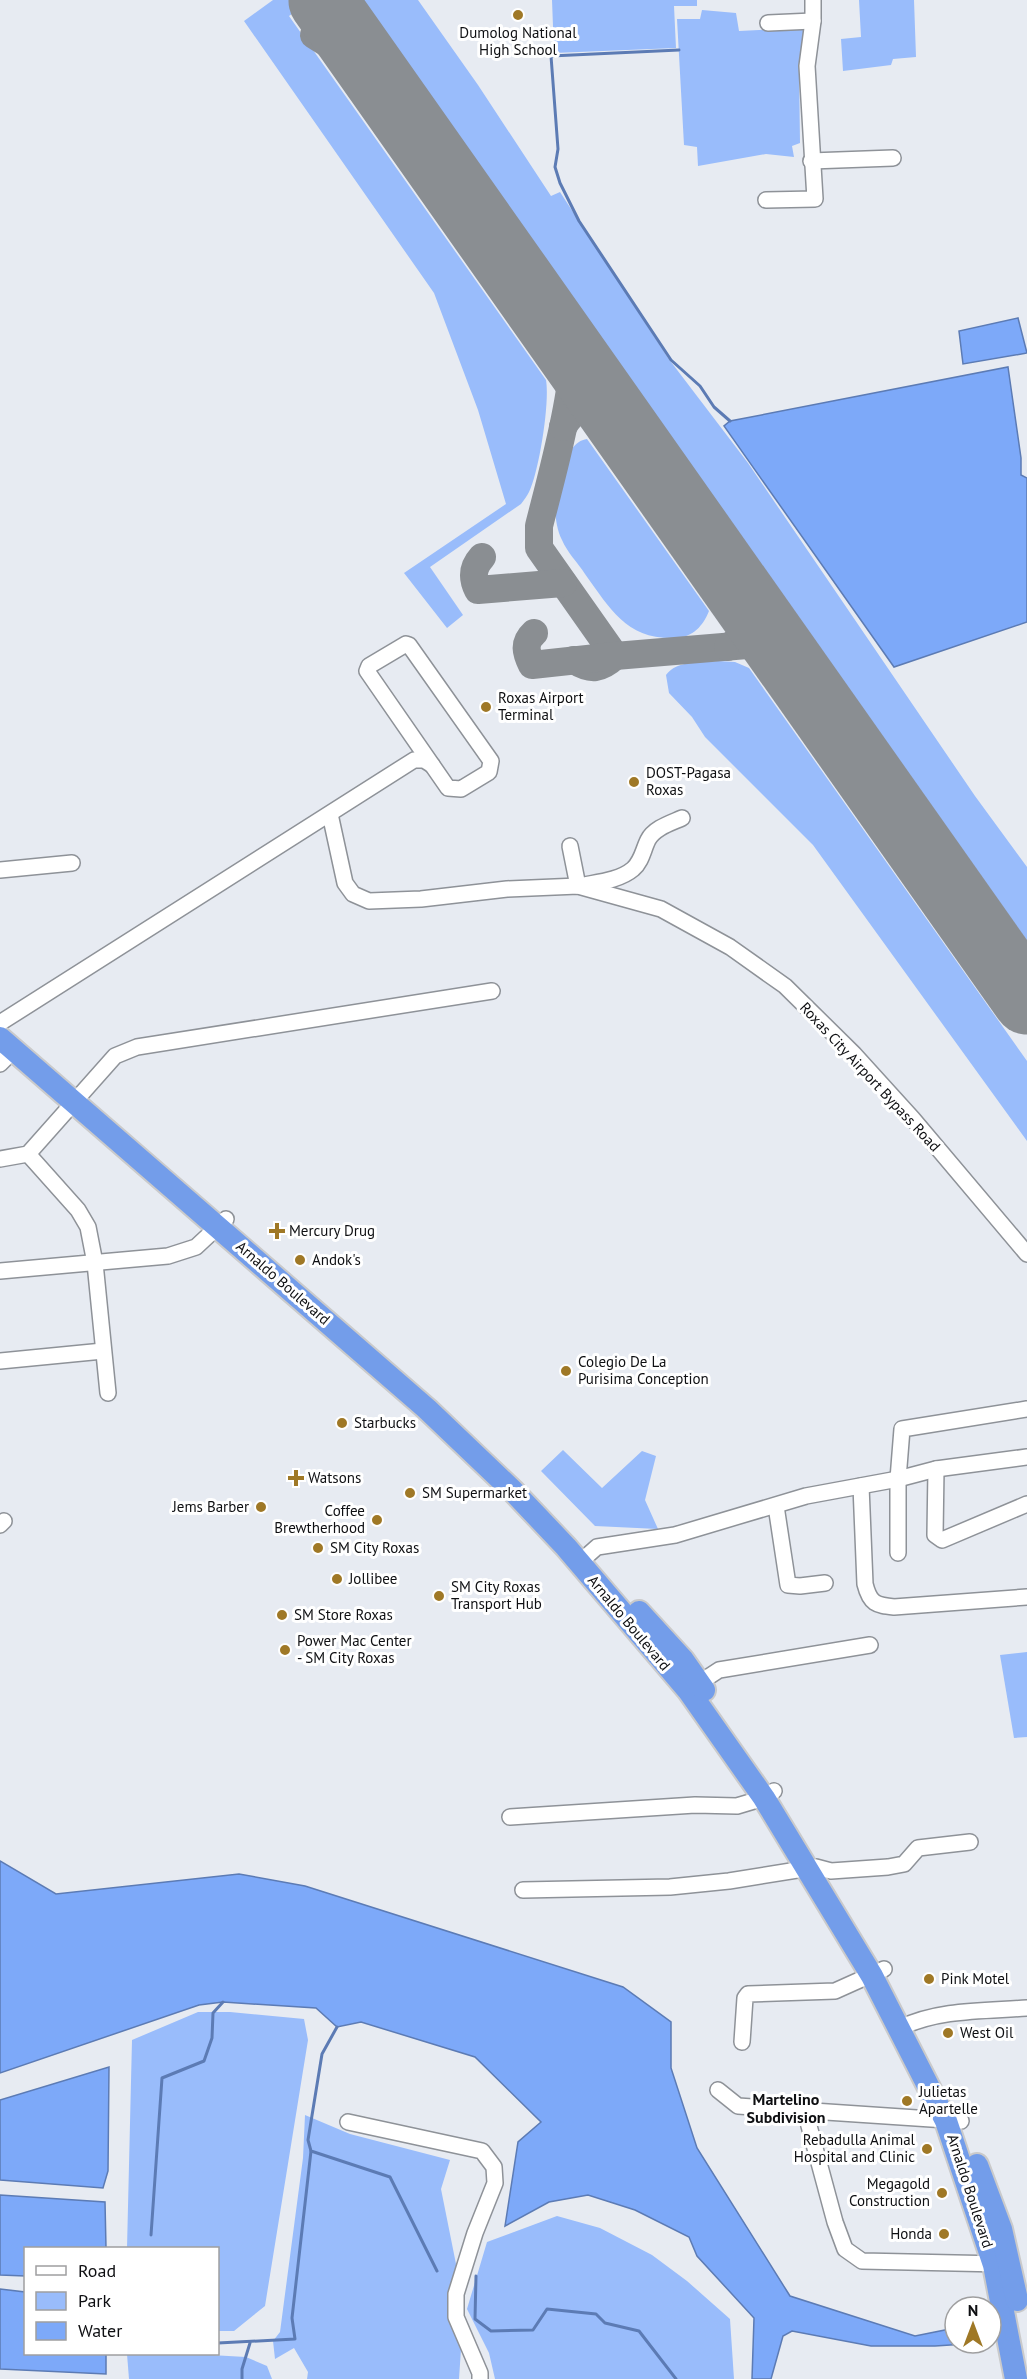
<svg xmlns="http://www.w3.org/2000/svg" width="1027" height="2379" font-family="'PT Sans',sans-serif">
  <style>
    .green { fill: #99bcfb }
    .water { fill: #7da9f9; stroke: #5c7bb4; stroke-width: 1.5 }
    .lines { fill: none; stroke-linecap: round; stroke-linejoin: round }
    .stream { stroke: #5c7bb4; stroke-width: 3 }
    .taxiway { stroke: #8a8e92; stroke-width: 28 }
    .runway { stroke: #8a8e92; stroke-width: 69 }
    .minor-casing { stroke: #8e9298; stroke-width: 18 }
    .highway-casing { stroke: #cacacb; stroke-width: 26 }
    .minor { stroke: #fff; stroke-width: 15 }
    .highway { stroke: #739dea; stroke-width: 22 }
    .poi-dot { fill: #9f7826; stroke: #fff; stroke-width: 2 }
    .labels { text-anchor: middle; stroke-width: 6; stroke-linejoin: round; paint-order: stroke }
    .poi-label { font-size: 15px; fill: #0e0f12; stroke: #fff; text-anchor: start }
    .street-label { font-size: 15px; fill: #0e0f12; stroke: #fff }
    .neighbourhood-label { font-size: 16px; font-weight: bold; fill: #0e0f12; stroke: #fff }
  </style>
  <rect width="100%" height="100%" fill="#e7ebf2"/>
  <g class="green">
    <path d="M273,0h39l-23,16 257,364c4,22 -7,92 -17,112 -2,4 -5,8 -8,12l-91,63 33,48 -16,13 -43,-55 102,-69 -28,-94 -44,-117 -190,-272z"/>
    <polygon points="362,0 418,0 478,85 551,196 560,192 668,358 748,463 975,796 1027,867 1027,941"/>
    <polygon points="552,0 697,0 697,6 674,6 676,48 554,53"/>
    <polygon points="859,0 914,0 916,57 893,59 891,65 843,71 841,39 861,37"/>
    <polygon points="702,10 736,13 739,31 804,28 799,65 800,143 792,146 794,157 766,154 698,166 697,147 684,145 677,19 700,19"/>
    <path d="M587,439l122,172c-6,15 -16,26 -33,27 -49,2 -65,-28 -91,-64 -7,-11 -18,-22 -23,-34 -11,-22 -7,-54 2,-76 5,-11 10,-23 23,-25z"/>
    <path d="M718,661l17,1 14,6 278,393v80l-214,-296 -108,-108 -13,-20 -23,-24 -3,-18c11,-15 34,-12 52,-14z"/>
    <polygon points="563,1450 602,1488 642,1451 656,1456 645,1500 658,1529 595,1526 541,1471"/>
    <polygon points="1027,1652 1027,1737 1014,1738 1000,1655"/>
    <polygon points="198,2012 230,2012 304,2019 308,2040 265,2306 234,2331 218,2331 218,2248 127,2248 132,2040"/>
    <polygon points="305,2115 350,2134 450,2160 441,2189 457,2269 448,2317 461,2349 459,2379 307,2379 308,2372 294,2348 275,2359 273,2341 280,2332 303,2158"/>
    <polygon points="557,2216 600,2228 652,2255 687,2281 730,2319 734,2379 495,2379 489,2353 467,2309 487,2242"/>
    <polygon points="127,2354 193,2354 246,2357 267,2366 272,2379 129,2379"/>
  </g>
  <g class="water">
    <polygon points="1018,318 1027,353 963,364 959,331"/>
    <polygon points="1008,367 1021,458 1021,475 1027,478 1027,622 894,667 724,426 730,421"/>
    <polygon points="0,1861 56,1894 239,1874 305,1886 623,1987 671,2022 671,2068 697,2148 790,2296 915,2336 955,2328 955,2343 981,2343 935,2346 871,2346 792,2331 783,2336 771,2379 752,2379 754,2318 697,2256 689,2237 635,2210 588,2195 549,2202 505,2226 518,2142 541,2122 475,2057 361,2022 337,2027 316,2008 223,2002 199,2005 0,2073"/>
    <polygon points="109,2067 108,2171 103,2188 0,2180 0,2100"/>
    <polygon points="0,2195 105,2202 106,2248 26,2248 25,2276 0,2275"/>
    <polygon points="0,2289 25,2292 26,2354 106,2354 106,2374 0,2369"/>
  </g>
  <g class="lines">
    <g class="stream">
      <polyline points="679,50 551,56 558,149 555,167 560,183 579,221 671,360 700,386 714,407 730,421"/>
      <polyline points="337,2027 322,2054 308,2140 311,2151 390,2177 437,2271"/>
      <polyline points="151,2235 162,2078 204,2061 212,2038 213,2013 223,2002"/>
      <polyline points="476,2276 475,2319 491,2331 533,2330 547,2309 596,2314 605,2323 639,2331 676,2379"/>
      <polyline points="218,2343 295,2339 292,2318 311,2151"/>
      <polyline points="242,2379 242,2369 250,2343"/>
    </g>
    <g class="taxiway">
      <path d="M362,25c-16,-13 -42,-14 -48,10l59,37"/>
      <path d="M570,352c10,26 -23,141 -31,174v22l76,108c-14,13 -24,15 -41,4"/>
      <path d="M563,427c13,-22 29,-28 51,-13"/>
      <path d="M482,557c-10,11 -10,21 -4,33l85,-7"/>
      <path d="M534,633c-11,10 -8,20 -2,32l83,-9 144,-12 16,3 12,12"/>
      <path d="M728,647c19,-11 22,-23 19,-44"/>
    </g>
    <polyline class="runway" points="323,1 1027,1000"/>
    <defs>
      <g id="minor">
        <polyline points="768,23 813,21"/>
        <polyline points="811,161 893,158"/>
        <polyline points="766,200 815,199 807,66 813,21 813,0"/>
        <polygon points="406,644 409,645 491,761 489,772 461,789 448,788 367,671 369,666"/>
        <polyline points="330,814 345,883 353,894 369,901 421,899 507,889 578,886 661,909 730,947 785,986 854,1054 913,1119 1027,1254"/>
        <polyline points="570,846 578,886"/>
        <polyline points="0,870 72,863"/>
        <path d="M584,885c16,-3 36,-5 49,-16 9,-8 10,-19 15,-29 6,-12 23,-17 34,-22"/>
        <polyline points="0,1023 414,760 424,760 432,765"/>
        <polyline points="0,1064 14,1050"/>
        <polyline points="28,1154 78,1210 88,1227 95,1263 108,1393"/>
        <polyline points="0,1159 28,1154 115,1056 137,1047 492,991"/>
        <polyline points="0,1271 168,1256 196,1247 226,1219"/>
        <polyline points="0,1361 103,1351"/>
        <polyline points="936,1469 935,1535 942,1540 1027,1504"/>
        <path d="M861,1486l4,98c5,20 11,21 29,23l133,-10"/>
        <polyline points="776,1506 788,1585 800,1586 825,1583"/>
        <polyline points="0,1525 4,1521"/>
        <polyline points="898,1553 898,1479 902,1429 1027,1409"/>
        <polyline points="588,1555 597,1547 675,1535 806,1496 898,1479 936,1469 1027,1457"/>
        <polyline points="693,1687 719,1670 870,1645"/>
        <polyline points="510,1817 695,1805 737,1806 764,1798 774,1791"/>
        <polyline points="523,1890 670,1887 729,1881 816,1867 831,1871 888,1867 904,1864 918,1848 970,1842"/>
        <path d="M900,2028c38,-19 86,-17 127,-20"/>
        <polyline points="742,2042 745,1998 748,1994 835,1991 884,1969"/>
        <polyline points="718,2090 738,2106 961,2121"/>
        <polyline points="805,2111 835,2222 845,2249 862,2261 1001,2264"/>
        <polyline points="348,2122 482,2151 494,2167 495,2183 475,2233 456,2294 456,2317 480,2373 480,2379"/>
      </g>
      <g id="highway">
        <polyline points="0,1038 427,1409 513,1491 566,1547 688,1690 764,1798 872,1976 946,2121 994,2265 1016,2379"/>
        <polyline points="639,1612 683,1660 704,1690"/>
        <polyline points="977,2165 1001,2229 1017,2300"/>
      </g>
    </defs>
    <use href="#minor" class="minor-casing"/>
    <use href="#highway" class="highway-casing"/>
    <use href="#minor" class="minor"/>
    <use href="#highway" class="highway"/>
  </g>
  <g class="poi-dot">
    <circle cx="518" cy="15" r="6"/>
    <circle cx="486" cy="707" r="6"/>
    <circle cx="634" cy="782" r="6"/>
    <path d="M274 1222h6v6h6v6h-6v6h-6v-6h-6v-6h6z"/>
    <circle cx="300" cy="1260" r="6"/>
    <circle cx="566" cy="1371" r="6"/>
    <circle cx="342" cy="1423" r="6"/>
    <path d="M293 1469h6v6h6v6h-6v6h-6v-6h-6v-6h6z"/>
    <circle cx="410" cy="1493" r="6"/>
    <circle cx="261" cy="1507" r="6"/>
    <circle cx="377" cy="1520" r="6"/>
    <circle cx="318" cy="1548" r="6"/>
    <circle cx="337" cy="1579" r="6"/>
    <circle cx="439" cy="1596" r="6"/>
    <circle cx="282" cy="1615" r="6"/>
    <circle cx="285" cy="1650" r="6"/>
    <circle cx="929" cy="1979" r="6"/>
    <circle cx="948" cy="2033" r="6"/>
    <circle cx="907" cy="2101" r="6"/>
    <circle cx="927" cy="2149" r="6"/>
    <circle cx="942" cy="2193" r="6"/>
    <circle cx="944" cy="2234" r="6"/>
  </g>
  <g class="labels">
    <g class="poi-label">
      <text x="518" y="38" text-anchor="middle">Dumolog National<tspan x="518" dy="17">High School</tspan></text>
      <text x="498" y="703">Roxas Airport<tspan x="498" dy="17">Terminal</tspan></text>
      <text x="646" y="778">DOST-Pagasa<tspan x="646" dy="17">Roxas</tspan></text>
      <text x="289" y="1236">Mercury Drug</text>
      <text x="312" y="1265">Andok's</text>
      <text x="578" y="1367">Colegio De La<tspan x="578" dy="17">Purisima Conception</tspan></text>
      <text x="354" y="1428">Starbucks</text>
      <text x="308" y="1483">Watsons</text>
      <text x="422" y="1498">SM Supermarket</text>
      <text x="249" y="1512" text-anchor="end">Jems Barber</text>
      <text x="365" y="1516" text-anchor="end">Coffee<tspan x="365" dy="17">Brewtherhood</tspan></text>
      <text x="330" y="1553">SM City Roxas</text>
      <text x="349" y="1584">Jollibee</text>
      <text x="451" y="1592">SM City Roxas<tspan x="451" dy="17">Transport Hub</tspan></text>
      <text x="294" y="1620">SM Store Roxas</text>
      <text x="297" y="1646">Power Mac Center<tspan x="297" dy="17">- SM City Roxas</tspan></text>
      <text x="941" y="1984">Pink Motel</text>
      <text x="960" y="2038">West Oil</text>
      <text x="919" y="2097">Julietas<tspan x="919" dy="17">Apartelle</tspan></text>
      <text x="915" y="2145" text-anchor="end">Rebadulla Animal<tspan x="915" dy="17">Hospital and Clinic</tspan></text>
      <text x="930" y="2189" text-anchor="end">Megagold<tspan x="930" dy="17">Construction</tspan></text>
      <text x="932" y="2239" text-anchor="end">Honda</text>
    </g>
    <g class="street-label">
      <text transform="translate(870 1077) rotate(47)" y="5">Roxas City Airport Bypass Road</text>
      <text transform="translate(283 1283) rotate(41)" y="5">Arnaldo Boulevard</text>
      <text transform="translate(629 1623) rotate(50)" y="5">Arnaldo Boulevard</text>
      <text transform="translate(970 2191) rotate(72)" y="5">Arnaldo Boulevard</text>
    </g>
    <g class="neighbourhood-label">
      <text x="786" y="2105">Martelino<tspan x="786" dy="18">Subdivision</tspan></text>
    </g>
  </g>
  <rect x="24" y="2247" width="195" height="108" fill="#ffffff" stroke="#9f9fa0" stroke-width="1.5"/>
  <rect x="36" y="2266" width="30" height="9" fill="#ffffff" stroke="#9f9fa0" stroke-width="1.5"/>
  <text x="78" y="2277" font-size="18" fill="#0e0f12">Road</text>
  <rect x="36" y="2292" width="30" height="18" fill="#99bcfb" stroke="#9f9fa0" stroke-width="1.5"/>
  <text x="78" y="2307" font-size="18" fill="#0e0f12">Park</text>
  <rect x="36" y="2322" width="30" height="18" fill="#7da9f9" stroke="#9f9fa0" stroke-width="1.5"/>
  <text x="78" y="2337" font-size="18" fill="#0e0f12">Water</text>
  <g transform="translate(973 2325)"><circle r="28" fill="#ffffff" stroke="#9f9fa0" stroke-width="1.5"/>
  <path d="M0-4.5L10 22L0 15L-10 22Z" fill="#9f7826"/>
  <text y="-9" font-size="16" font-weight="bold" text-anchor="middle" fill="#0e0f12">N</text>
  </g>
</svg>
